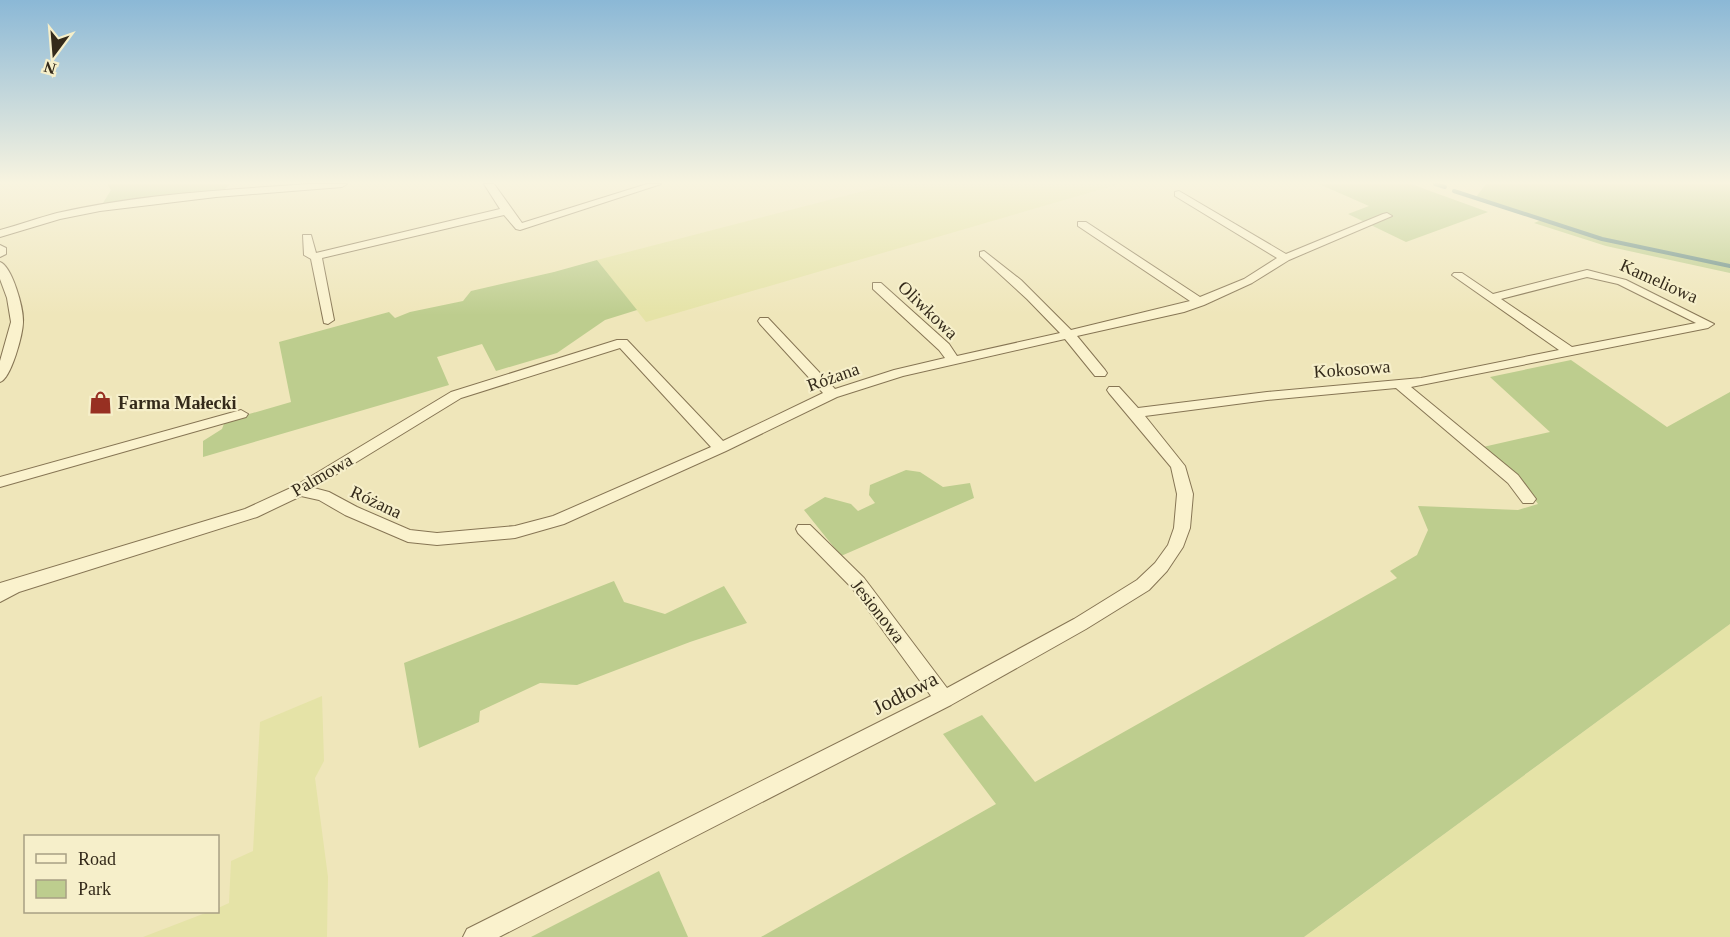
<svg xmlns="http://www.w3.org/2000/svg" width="1730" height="937" font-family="'Times New Roman',serif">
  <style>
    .farmland { fill: #e5e3a7 }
    .green { fill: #bdcd8e }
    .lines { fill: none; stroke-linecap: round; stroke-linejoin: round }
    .stream { stroke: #678d88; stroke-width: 4 }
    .minor-casing { stroke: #867554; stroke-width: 2 }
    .minor { fill: #faf2cd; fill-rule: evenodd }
    .labels { text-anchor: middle; stroke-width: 4.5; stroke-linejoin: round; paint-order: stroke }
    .street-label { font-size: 18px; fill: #342a1a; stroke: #f6efca }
    .poi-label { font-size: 18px; font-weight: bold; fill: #342a1a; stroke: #f6efca; text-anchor: start }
    .near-street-label { font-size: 21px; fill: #342a1a; stroke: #f6efca }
  </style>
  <rect width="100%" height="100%" fill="#efe6ba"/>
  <g class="farmland">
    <polygon points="891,184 1119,184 646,322 597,260"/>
    <polygon points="1730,624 1730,937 1304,937 1348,905"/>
    <polygon points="322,696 324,761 315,778 328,877 327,937 143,937 208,912 218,912 218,908 229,903 231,861 253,851 260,722"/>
  </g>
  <g class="green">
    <polygon points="107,184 230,184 225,189 103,203 111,190"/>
    <polygon points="1319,184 1411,184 1488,212 1406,242 1348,214 1369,206"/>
    <polygon points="1486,184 1730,184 1730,273 1606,246 1534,223 1544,219 1476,197"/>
    <polygon points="597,260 637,310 605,320 557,353 496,371 482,344 437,357 449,385 203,457 203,441 222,429 225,421 291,402 279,342 389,312 395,318 410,312 463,301 471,291 554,272"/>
    <polygon points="1571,360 1667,427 1730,392 1730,624 1304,937 761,937 996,804 943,734 982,715 1035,782 1397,578 1390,571 1417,555 1428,530 1418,506 1518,510 1538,504 1519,477 1483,447 1550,432 1490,377"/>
    <polygon points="906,470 920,472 943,487 970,483 974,498 841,556 804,510 825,497 851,504 858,511 875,503 869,495 870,485"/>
    <polygon points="614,581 624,602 665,614 724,586 747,623 690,642 577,685 540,683 480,711 479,722 419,748 404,663"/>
    <polygon points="659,871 688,937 531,937"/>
  </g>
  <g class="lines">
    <g class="stream">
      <polyline points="1435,184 1445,187"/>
      <polyline points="1454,191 1602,239 1730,266"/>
    </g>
    <defs>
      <g id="minor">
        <path d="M308,184h39l-5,3 -126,10 -116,14 -40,8 -60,18v-7c19,-5 38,-12 57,-17 82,-19 168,-23 251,-29z"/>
        <polygon points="484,184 494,184 522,223 647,184 661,184 520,230 516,229 504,215 322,258 334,320 328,324 324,323 311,259 304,255 303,235 311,235 316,253 500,209"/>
        <path d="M1179,191l107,63 97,-40 4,-1 5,3 -103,44 -37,23 -48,22 -20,7 -107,24 28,34 2,3 -2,3h-10l-30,-37 -162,37 -66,21 -111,54 -162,73 -49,14 -78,7 -29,-3 -63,-27 -26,-15 -18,-4 -44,21 -238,75 -19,10v-19l245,-74 50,-23 156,-94 166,-52h10l96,101 100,-48 -63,-69 -2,-3 2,-3h8l67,71 59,-19 51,-12 -6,-8 -66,-61v-6h8l68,61 8,12 103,-23 -33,-34 -47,-43v-4l4,-1 37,29 50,50 119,-29 -112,-75v-4h8l114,75 44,-18 33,-21 -102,-62v-4zM620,348l91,99 -158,69 -38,10 -78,7 -27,-3 -53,-23 -28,-15 -15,-4 147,-90z"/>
        <polygon points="0,245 6,248 6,254 0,257"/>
        <path d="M0,262c12,4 24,47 23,60 0,12 -12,57 -23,60v-21l11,-39 -4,-24 -7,-19z"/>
        <path d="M1587,270l39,10 88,44 -6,4 -297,59 107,88 18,24 -3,4h-10l-15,-20 -112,-95 -129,12 -122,16 40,50 8,28 -3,34 -7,19 -16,24 -18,19 -63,39 -135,76 -452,232h-36l4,-8 464,-233 -79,-108 -54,-55 -2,-4 2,-4h12l54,53 83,110 127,-69 63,-39 18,-17 13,-18 6,-17 3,-34 -6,-27 -62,-74 -2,-3 2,-3h10l19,21 129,-16 154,-14 138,-28 -107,-75 2,-2h8l31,21zM1587,277l31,7 78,39 -124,24 -71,-48z"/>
        <polygon points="241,410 248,414 246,417 0,487 0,477"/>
      </g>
    </defs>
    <use href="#minor" class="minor-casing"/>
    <use href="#minor" class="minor"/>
  </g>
  <linearGradient id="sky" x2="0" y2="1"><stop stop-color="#8bb8d6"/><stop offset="0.58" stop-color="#f8f4e0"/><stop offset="1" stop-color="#f8f4e0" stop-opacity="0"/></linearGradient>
  <rect width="1730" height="315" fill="url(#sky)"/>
  <defs>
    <symbol id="shop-bare" viewBox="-9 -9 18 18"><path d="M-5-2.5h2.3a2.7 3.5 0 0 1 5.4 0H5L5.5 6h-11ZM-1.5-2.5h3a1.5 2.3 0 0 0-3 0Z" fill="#973022" stroke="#f6efca" stroke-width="2.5" paint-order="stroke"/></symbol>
  </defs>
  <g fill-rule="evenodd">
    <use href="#shop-bare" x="84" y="386" width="33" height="33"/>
  </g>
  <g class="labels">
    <g class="street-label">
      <text transform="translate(1659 281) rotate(24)" y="6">Kameliowa</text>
      <text transform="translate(928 310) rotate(44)" y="6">Oliwkowa</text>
      <text transform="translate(1352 369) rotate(-4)" y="6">Kokosowa</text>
      <text transform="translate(833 377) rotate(-20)" y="6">Różana</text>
      <text transform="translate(322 475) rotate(-30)" y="6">Palmowa</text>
      <text transform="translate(376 502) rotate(25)" y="6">Różana</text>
      <text transform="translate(878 611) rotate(52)" y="6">Jesionowa</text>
    </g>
    <g class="poi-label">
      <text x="118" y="409">Farma Małecki</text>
    </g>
    <g class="near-street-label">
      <text transform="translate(905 693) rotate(-27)" y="7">Jodłowa</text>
    </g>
  </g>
  <rect x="24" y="835" width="195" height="78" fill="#f6efca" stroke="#a8a084" stroke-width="1.5"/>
  <rect x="36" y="854" width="30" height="9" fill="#faf2cd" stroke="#a8a084" stroke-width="1.5"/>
  <text x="78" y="865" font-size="18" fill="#342a1a">Road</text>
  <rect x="36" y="880" width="30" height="18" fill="#bdcd8e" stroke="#a8a084" stroke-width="1.5"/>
  <text x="78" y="895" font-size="18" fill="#342a1a">Park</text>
  <g transform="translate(54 54) rotate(196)" stroke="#f6efca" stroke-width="4.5" paint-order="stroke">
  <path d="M0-4.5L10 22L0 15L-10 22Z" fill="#342a1a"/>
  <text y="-9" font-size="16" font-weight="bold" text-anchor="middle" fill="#342a1a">N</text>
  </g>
</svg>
